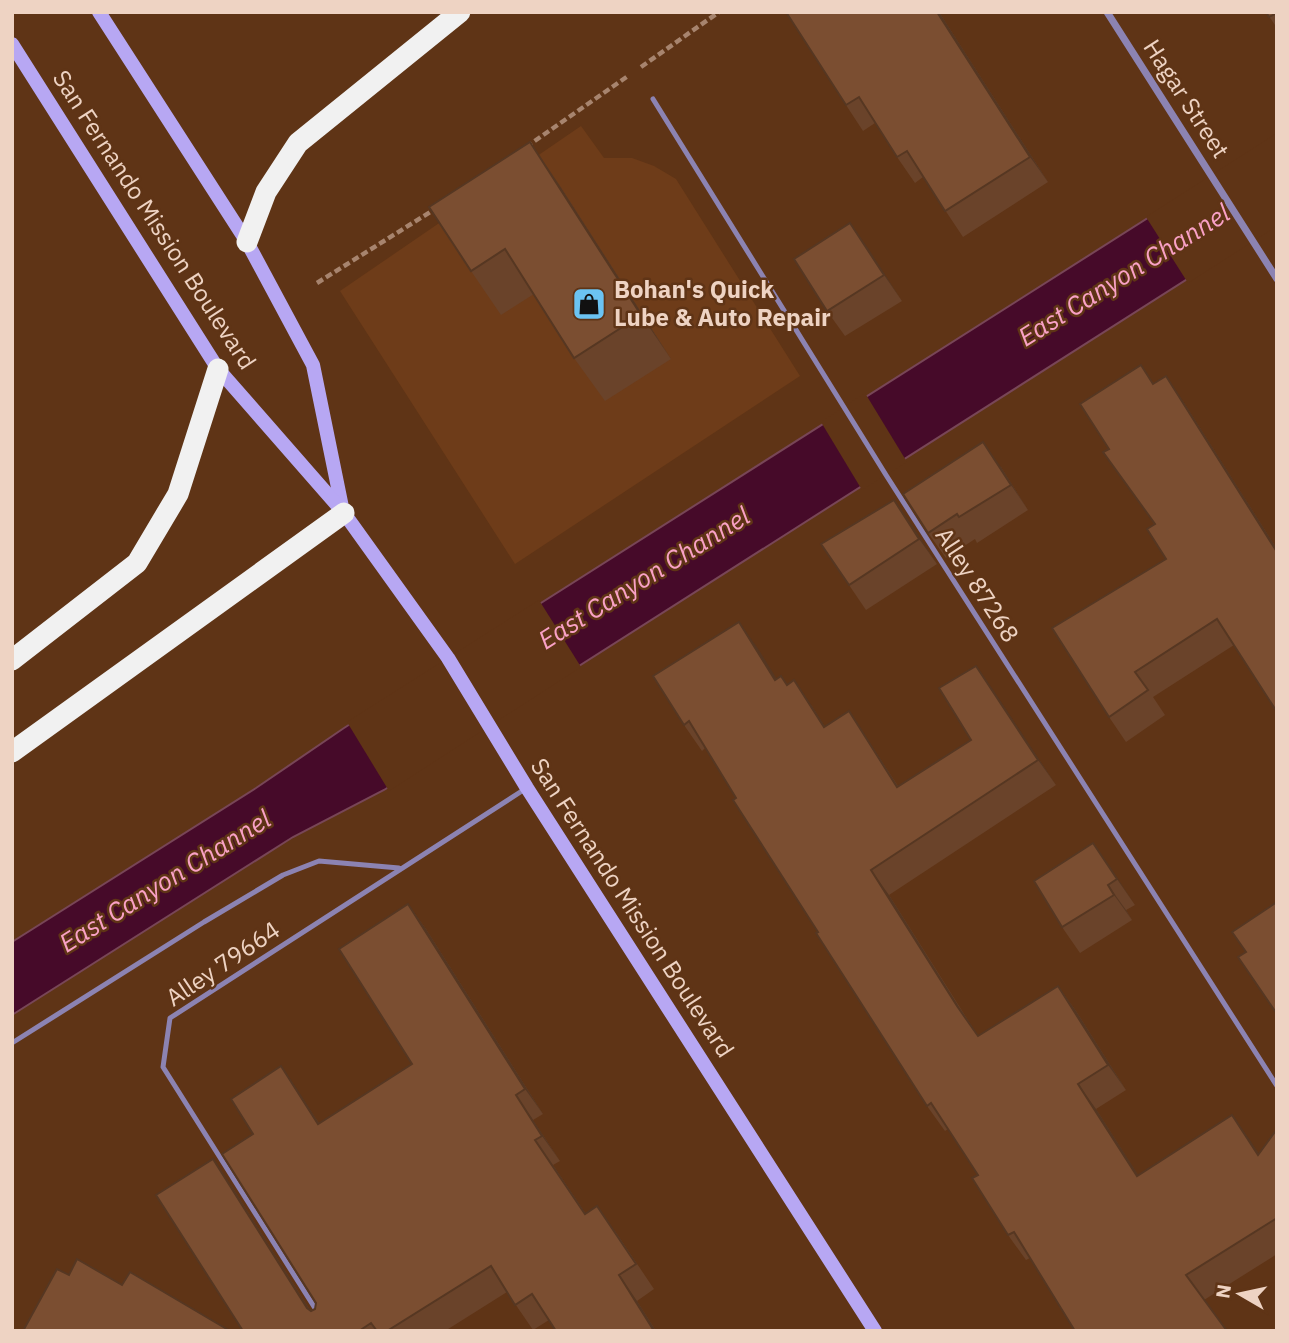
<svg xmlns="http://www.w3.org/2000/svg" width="1289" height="1343" font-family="'IBM Plex Sans',sans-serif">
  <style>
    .built { fill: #6e3c19 }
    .water { fill: #460a29; stroke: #784657; stroke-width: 2 }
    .pier { fill: #5f3416 }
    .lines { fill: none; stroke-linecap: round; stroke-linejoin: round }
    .path { stroke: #a7846e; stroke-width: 4.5; stroke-dasharray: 7 3.5; stroke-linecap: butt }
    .service { stroke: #8c83b2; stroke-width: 5 }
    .minor { stroke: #8c83b2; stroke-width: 7 }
    .secondary { stroke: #b7a7f3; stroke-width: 14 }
    .motorway { stroke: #f1f1f1; stroke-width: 21 }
    .wall { fill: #6a432a }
    .shaded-wall { fill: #563722 }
    .building { fill: #7b4e31; stroke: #563722; stroke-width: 2 }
    .labels { text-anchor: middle; stroke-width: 5; stroke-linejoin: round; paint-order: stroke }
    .street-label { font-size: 24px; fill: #eed3c3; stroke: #5f3416 }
    .poi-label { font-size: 24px; font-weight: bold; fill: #eed3c3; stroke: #5f3416; text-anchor: start }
    .water-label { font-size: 26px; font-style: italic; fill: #f9a1c6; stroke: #5f3416 }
  </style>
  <rect width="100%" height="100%" fill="#5f3416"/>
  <polygon class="built" points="581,126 604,158 632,158 654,166 676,179 800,376 515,564 340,291"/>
  <polygon class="water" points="1277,136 1277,222 384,790 293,837 12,1015 12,942 256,788 344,728"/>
  <g class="pier">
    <polygon points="1277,133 1277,226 1188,283 1146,217"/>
    <polygon points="865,393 907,462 862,490 821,422"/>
    <polygon points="539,600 581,667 389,791 347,722"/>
  </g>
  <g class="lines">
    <g class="path">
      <polyline points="641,67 719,12"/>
      <polyline points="526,147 628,76"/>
      <polyline points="317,283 435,209"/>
    </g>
    <g class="service">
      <polyline points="653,99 886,475 1277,1086"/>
      <polyline points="12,1043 204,922 283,875 319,861 399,868"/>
      <polyline points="318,1313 163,1067 170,1018 525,789"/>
    </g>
    <polyline class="minor" points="1107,12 1277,279"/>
    <g class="secondary">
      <polyline points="99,12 247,242 313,365 343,512"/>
      <polyline points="12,44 218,369 344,513 448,658 527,788 875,1331"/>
    </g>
    <g class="motorway">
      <polyline points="247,242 266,192 298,143 460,12"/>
      <polyline points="12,660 137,563 178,494 218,369"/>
      <polyline points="12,752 344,513"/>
    </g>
  </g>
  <g class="wall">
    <polygon points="939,12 1048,182 963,237 923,177 915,183 897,157 875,123 863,131 846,105"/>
    <polygon points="1266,12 1277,12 1277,28"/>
    <polygon points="530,142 560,186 671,359 605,401 574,358 534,294 501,315 471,271"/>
    <polygon points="850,223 902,301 845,336 827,311"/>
    <polygon points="1154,383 1183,401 1277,549 1277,712 1234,645 1153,697 1165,715 1126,742 1109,717 1166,559 1154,524 1109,449"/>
    <polygon points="1001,467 1028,510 977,543 975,539 946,558 928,533"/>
    <polygon points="894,500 937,564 866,610 849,585"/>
    <polygon points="739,622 776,679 787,684 812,706 825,727 849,711 866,737 898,786 971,740 976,666 1056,785 889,895 978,1036 1058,986 1076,1011 1126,1090 1096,1109 1138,1175 1232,1115 1259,1154 1277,1129 1277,1254 1204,1300 1030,1258 1026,1260 1008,1235 978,1175 948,1129 945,1131 927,1106 818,932 705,748 702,751 684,725"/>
    <polygon points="1093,843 1135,905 1126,910 1132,920 1080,953 1062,927"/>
    <polygon points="408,904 426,929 543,1114 533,1120 560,1161 553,1165 586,1214 615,1231 654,1289 637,1301 656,1331 556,1331 549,1320 533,1330 507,1292 445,1331 243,1331 231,1185 310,1310 315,1309 316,1303 253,1134 281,1066 319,1123 412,1064"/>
  </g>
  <g class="shaded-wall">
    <polygon points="937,12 939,12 1048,182 1030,157"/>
    <polygon points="530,142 560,186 671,359 641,315"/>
    <polygon points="850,223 868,248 902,301 884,275"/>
    <polygon points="1166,376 1183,401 1277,549 1277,552"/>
    <polygon points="983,442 1001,467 1028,510 1011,485"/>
    <polygon points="894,500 912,525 937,564 919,539"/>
    <polygon points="739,622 757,647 793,705 775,680"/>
    <polygon points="976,666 994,691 1056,785 1038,760"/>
    <polygon points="794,680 812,706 842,753 824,727"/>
    <polygon points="849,711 866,737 914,812 897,787"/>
    <polygon points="1093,843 1111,868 1135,905 1117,879"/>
    <polygon points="871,870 889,895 974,1031 957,1006"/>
    <polygon points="1108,885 1126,910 1132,920 1114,895"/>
    <polygon points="408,904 426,929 543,1114 525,1089"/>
    <polygon points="1058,986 1076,1011 1126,1090 1108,1065"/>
    <polygon points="281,1066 299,1092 336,1150 318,1124"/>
    <polygon points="1078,1084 1096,1109 1155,1201 1137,1176"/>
    <polygon points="516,1095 533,1120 560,1161 542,1136"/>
    <polygon points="1232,1115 1250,1140 1276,1180 1258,1155"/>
    <polygon points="213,1159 231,1185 323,1331 307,1308"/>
    <polygon points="619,1275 637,1301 656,1331 654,1331"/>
  </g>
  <g class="building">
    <polygon points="786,12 937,12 1030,157 945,211 907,151 897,157 859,97 846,105"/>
    <polygon points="1266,12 1277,12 1277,13 1269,17"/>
    <polygon points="530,142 641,315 574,358 505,249 471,271 429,207"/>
    <polygon points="850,223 884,275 827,311 794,259"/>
    <polygon points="1141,365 1153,384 1166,376 1277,552 1277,712 1217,619 1135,672 1148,690 1109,717 1052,628 1166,559 1147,529 1155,524 1103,452 1109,449 1080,404"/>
    <polygon points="983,442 1011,485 959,517 957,514 928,533 903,494"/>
    <polygon points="894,500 919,539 849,585 821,544"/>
    <polygon points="739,622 775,680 781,676 787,685 794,680 824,727 849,711 897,787 971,740 939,688 976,666 1038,760 871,870 957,1006 978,1036 1058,986 1108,1065 1078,1084 1137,1176 1232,1115 1258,1155 1277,1129 1277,1218 1186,1275 1227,1331 1075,1331 1014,1232 1008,1235 972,1178 978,1175 931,1103 927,1106 816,933 818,932 733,800 736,798 689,721 684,725 653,676"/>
    <polygon points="1093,843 1117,879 1108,885 1114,895 1062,927 1034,881"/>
    <polygon points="1277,902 1277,1014 1238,957 1246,952 1232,932"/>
    <polygon points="408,904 525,1089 516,1095 542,1136 535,1140 585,1214 597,1206 636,1264 619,1275 654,1331 556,1331 532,1294 515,1305 491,1266 387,1331 377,1331 371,1323 359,1331 243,1331 156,1195 213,1159 307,1308 311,1311 315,1309 316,1303 222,1154 253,1134 231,1099 281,1066 318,1124 412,1064 339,949"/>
    <polygon points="77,1259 122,1285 130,1272 230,1331 23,1331 57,1269 69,1275"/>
  </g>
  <defs>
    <symbol id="shop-square" viewBox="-11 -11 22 22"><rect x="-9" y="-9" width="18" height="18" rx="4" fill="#6bc3f2" stroke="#5f3416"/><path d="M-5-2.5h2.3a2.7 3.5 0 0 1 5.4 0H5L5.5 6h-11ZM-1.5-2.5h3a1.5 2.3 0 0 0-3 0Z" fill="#111"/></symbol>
  </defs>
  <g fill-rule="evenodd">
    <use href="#shop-square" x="570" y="285" width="38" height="38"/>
  </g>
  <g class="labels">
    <g class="street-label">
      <text transform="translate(1186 99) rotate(57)" y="8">Hagar Street</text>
      <text transform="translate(154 220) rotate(57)" y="8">San Fernando Mission Boulevard</text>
      <text transform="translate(977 585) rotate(57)" y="8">Alley 87268</text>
      <text transform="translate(632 908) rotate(57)" y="8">San Fernando Mission Boulevard</text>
      <text transform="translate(223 964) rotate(-34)" y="8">Alley 79664</text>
    </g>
    <g class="poi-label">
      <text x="614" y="298">Bohan's Quick<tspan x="614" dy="28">Lube &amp; Auto Repair</tspan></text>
    </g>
    <g class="water-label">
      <text transform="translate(1124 275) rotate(-32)" y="9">East Canyon Channel</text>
      <text transform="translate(644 578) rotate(-32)" y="9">East Canyon Channel</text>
      <text transform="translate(165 881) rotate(-32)" y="9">East Canyon Channel</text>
    </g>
  </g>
  <rect width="1289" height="1343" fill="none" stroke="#eed3c3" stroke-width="28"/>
  <g transform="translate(1240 1294) rotate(279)" stroke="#5f3416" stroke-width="5" paint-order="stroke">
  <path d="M0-5L12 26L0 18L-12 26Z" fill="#eed3c3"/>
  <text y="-10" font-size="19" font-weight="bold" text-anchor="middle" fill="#eed3c3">N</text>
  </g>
</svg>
